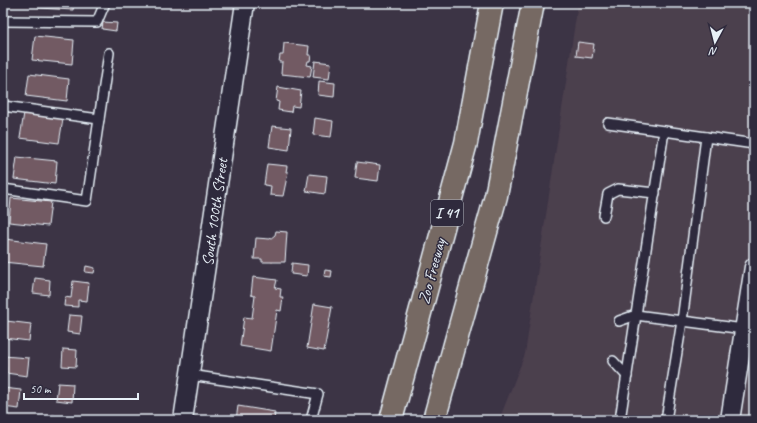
<svg xmlns="http://www.w3.org/2000/svg" width="757" height="423" font-family="Caveat,sans-serif">
  <style>
    .built { fill: #4c3f4e }
    .building { fill: #725a64; stroke: #e8f1f8 }
    .lines { fill: none; stroke-linecap: round; stroke-linejoin: round }
    .service-casing { stroke: #e8f1f8; stroke-width: 12 }
    .minor-casing { stroke: #e8f1f8; stroke-width: 21 }
    .motorway-casing { stroke: #e8f1f8; stroke-width: 25 }
    .service { stroke: #2f2a3d; stroke-width: 9 }
    .minor { stroke: #2f2a3d; stroke-width: 18 }
    .motorway { stroke: #766964; stroke-width: 22 }
    .labels { text-anchor: middle; stroke-width: 3; stroke-linejoin: round; paint-order: stroke }
    .shield { fill: #2f2a3d; stroke: #b0b5c0; stroke-width: 1 }
    .shield-label { font-size: 15px; font-weight: bold; fill: #e8f1f8 }
    .street-label { font-size: 16px; fill: #e8f1f8; stroke: #2f2a3d }
  </style>
  <rect width="100%" height="100%" fill="#3c3445"/>
  <filter id="ink" filterUnits="userSpaceOnUse"><feTurbulence type="fractalNoise" baseFrequency=".025" numOctaves="2"/><feDisplacementMap in="SourceGraphic" scale="8" xChannelSelector="R" yChannelSelector="G"/><feConvolveMatrix kernelMatrix="1 2 1 2 8 2 1 2 1" color-interpolation-filters="sRGB"/></filter>
  <g filter="url(#ink)">
    <polygon class="built" points="578,3 754,3 754,420 499,420 525,354"/>
    <g class="building">
      <polygon points="40,3 74,3 73,10 39,8"/>
      <polygon points="103,22 117,23 116,31 102,29"/>
      <polygon points="35,36 74,40 72,64 32,60"/>
      <polygon points="578,42 594,44 592,58 576,56"/>
      <polygon points="284,43 309,46 308,55 311,55 310,61 308,61 307,65 312,66 310,77 281,74 282,62 279,62 280,55 283,55"/>
      <polygon points="315,61 331,63 329,79 313,77"/>
      <polygon points="29,74 69,79 67,101 26,96"/>
      <polygon points="319,81 335,83 334,97 318,95"/>
      <polygon points="278,87 301,91 299,107 292,106 291,112 278,110 279,102 276,101"/>
      <polygon points="24,113 63,119 59,143 20,138"/>
      <polygon points="315,118 333,121 331,137 313,135"/>
      <polygon points="272,126 291,128 289,150 269,147"/>
      <polygon points="17,157 57,161 55,184 14,179"/>
      <polygon points="357,162 380,165 378,181 355,178"/>
      <polygon points="267,164 287,166 286,172 288,172 283,196 270,195 271,186 264,185"/>
      <polygon points="309,174 327,176 325,194 306,191"/>
      <polygon points="11,198 51,202 48,226 9,222"/>
      <polygon points="276,231 287,232 285,262 262,262 262,259 254,259 256,238 270,239 275,235"/>
      <polygon points="5,239 46,244 43,266 3,262"/>
      <polygon points="292,263 308,265 307,276 291,274"/>
      <polygon points="86,266 95,268 94,273 85,272"/>
      <polygon points="325,270 332,271 331,277 324,276"/>
      <polygon points="253,277 277,280 275,288 281,289 280,297 283,297 281,311 277,310 271,351 240,346 244,317 252,318 255,296 251,295"/>
      <polygon points="35,278 50,280 49,295 33,293"/>
      <polygon points="73,281 89,283 87,301 78,300 78,307 64,306 65,297 71,298"/>
      <polygon points="314,304 332,307 324,351 307,348"/>
      <polygon points="69,315 82,316 80,334 67,332"/>
      <polygon points="6,321 31,324 29,341 4,338"/>
      <polygon points="63,349 77,350 76,367 62,366"/>
      <polygon points="3,356 29,358 27,376 6,373 6,367 3,367"/>
      <polygon points="58,383 73,384 72,402 56,400"/>
      <polygon points="3,388 21,390 19,409 3,407"/>
      <polygon points="238,406 275,412 274,420 236,420"/>
      <polygon points="52,415 69,417 68,420 52,420"/>
    </g>
    <g class="lines">
      <defs>
        <g id="service">
          <polyline points="3,21 97,22 105,3"/>
          <polyline points="3,106 99,119 109,53"/>
          <polyline points="608,123 706,137"/>
          <polyline points="3,189 87,201 99,119"/>
          <polyline points="604,216 608,194 618,189 655,193"/>
          <polyline points="619,321 636,315 744,329"/>
          <polyline points="613,361 627,376"/>
          <polyline points="190,375 318,394 311,420"/>
          <polyline points="620,420 664,131"/>
          <polyline points="666,420 682,321 706,137 754,144"/>
        </g>
        <g id="minor">
          <polyline points="183,420 245,3"/>
          <polyline points="730,420 754,267"/>
        </g>
        <g id="motorway">
          <polyline points="391,420 466,143 492,3"/>
          <polyline points="434,420 496,196 533,3"/>
        </g>
      </defs>
      <use href="#service" class="service-casing"/>
      <use href="#minor" class="minor-casing"/>
      <use href="#motorway" class="motorway-casing"/>
      <use href="#service" class="service"/>
      <use href="#minor" class="minor"/>
      <use href="#motorway" class="motorway"/>
    </g>
  </g>
  <g class="labels">
    <rect class="shield" x="431" y="200" width="32" height="26" rx="3"/>
    <g class="shield-label">
      <text x="447" y="218">I 41</text>
    </g>
    <g class="street-label">
      <text transform="translate(214 212) rotate(-82)" y="6">South 100th Street</text>
      <text transform="translate(431 271) rotate(-75)" y="6">Zoo Freeway</text>
    </g>
  </g>
  <rect width="757" height="423" fill="none" stroke="#2f2a3d" stroke-width="16"/>
  <rect x="8" y="8" width="741" height="407" fill="none" stroke="#e8f1f8" stroke-width="1.5" filter="url(#ink)"/>
  <g transform="translate(715 42) rotate(187)" stroke="#2f2a3d" stroke-width="3" paint-order="stroke">
  <path d="M0-3L7 15L0 10L-7 15Z" fill="#e8f1f8"/>
  <text y="-6" font-size="11" font-weight="bold" text-anchor="middle" fill="#e8f1f8">N</text>
  </g>
  <path d="M24 393v6h114v-6" fill="none" stroke="#e8f1f8" stroke-width="2"/>
  <text x="30" y="393" font-size="12" fill="#e8f1f8" stroke="#2f2a3d" stroke-width="3" paint-order="stroke">50 m</text>
</svg>
